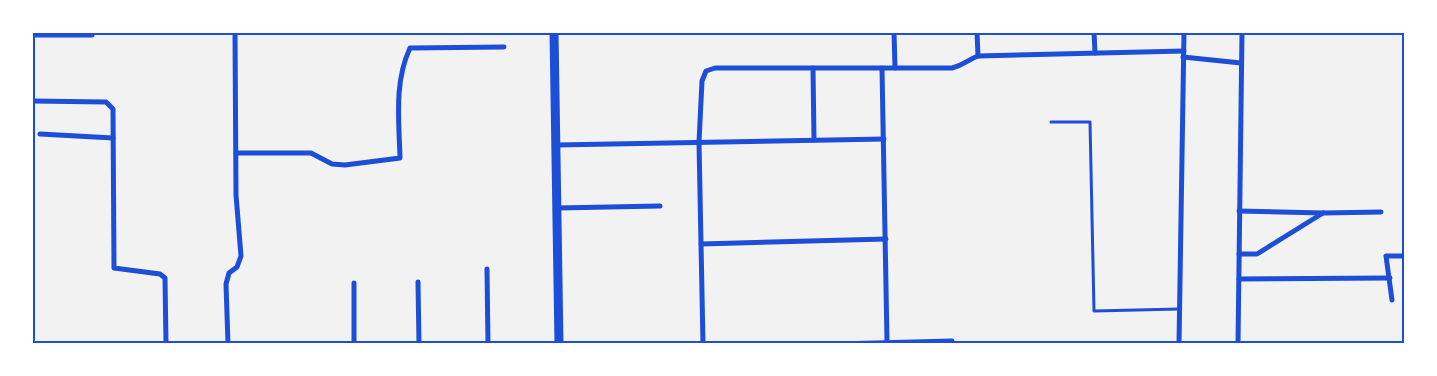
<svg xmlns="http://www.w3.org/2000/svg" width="1437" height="376" font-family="Inter,sans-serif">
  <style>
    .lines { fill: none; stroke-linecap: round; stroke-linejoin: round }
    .service { stroke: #1d4ed8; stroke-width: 3 }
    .minor { stroke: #1d4ed8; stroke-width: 5 }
    .tertiary { stroke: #1d4ed8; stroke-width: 9 }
    .neatline { fill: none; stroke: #1d4ed8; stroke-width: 2 }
  </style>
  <rect width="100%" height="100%" fill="#f2f2f2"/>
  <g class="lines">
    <polyline class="service" points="1051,122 1090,122 1094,311 1179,309"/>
    <g class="minor">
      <polyline points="894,32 895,68"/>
      <polyline points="977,32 978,56"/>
      <polyline points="1094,32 1095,53"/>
      <polyline points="32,35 92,35"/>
      <polyline points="1183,57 1241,63"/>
      <polyline points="813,68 814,140"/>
      <polyline points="882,68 887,342"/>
      <polyline points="32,101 106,102 113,109 114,268 160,274 165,278 166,344"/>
      <polyline points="40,134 113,138"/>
      <polyline points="556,145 884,139"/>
      <path d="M236,153h75l21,11 13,1 55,-7c-1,-37 -6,-76 10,-110l94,-1"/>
      <polyline points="557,208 660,206"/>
      <polyline points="1239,211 1323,213 1381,212"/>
      <polyline points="701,244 886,239"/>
      <polyline points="1239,254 1257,254 1323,213"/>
      <polyline points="487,269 488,344"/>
      <polyline points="1239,279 1390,278"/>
      <polyline points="418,282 419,344"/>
      <polyline points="354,283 354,344"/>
      <polyline points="1392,300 1386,256 1404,256"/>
      <polyline points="228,344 226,284 229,273 237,267 241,256 236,195 235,32"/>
      <path d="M703,344l-4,-202 3,-61 4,-10 9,-3h237c12,-3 15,-8 26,-12l206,-5"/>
      <polyline points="836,344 952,341"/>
      <polyline points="1179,344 1184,32"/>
      <polyline points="1238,344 1242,32"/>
    </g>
    <polyline class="tertiary" points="554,32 559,344"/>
  </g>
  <rect width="1437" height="376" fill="none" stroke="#ffffff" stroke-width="68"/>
  <rect x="34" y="34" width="1369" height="308" class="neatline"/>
</svg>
